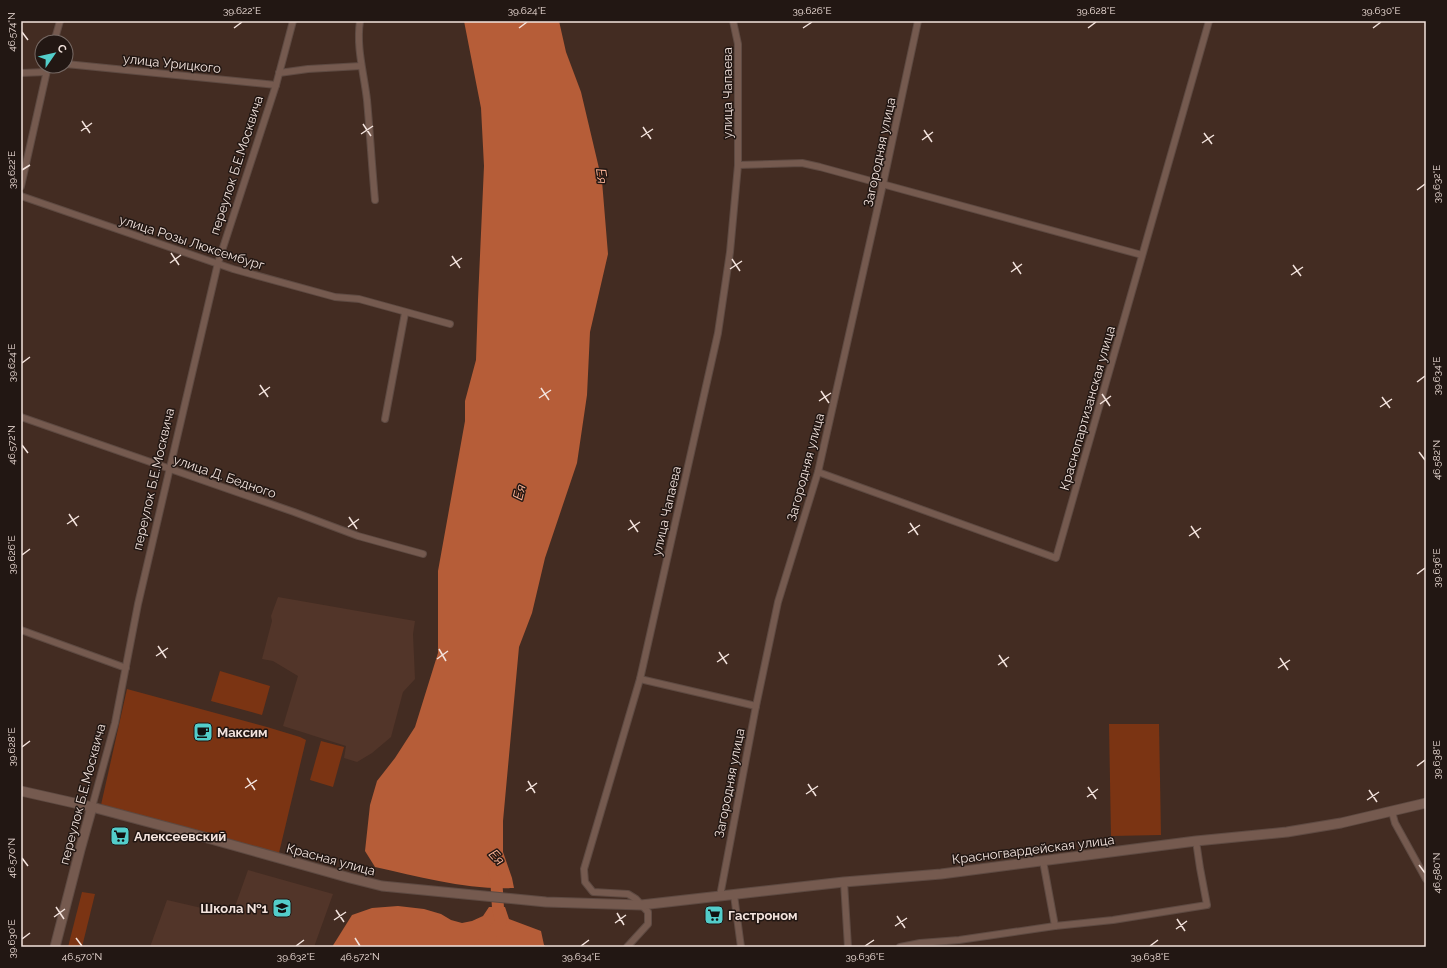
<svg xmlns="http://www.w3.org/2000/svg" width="1447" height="968" font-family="Raleway,sans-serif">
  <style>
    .built { fill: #523529 }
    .green { fill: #7b3413 }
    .water { fill: #b65d38 }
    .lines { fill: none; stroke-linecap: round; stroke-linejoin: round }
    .river { stroke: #b65d38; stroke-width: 12 }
    .street-casing { stroke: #5e4a42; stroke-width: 8 }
    .secondary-casing { stroke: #5e4a42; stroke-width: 11 }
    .street { stroke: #755a4f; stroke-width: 6 }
    .secondary { stroke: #755a4f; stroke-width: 9 }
    .ticks { fill: none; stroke: #f3e3dd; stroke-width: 1.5 }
    .labels { text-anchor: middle; stroke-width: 3; stroke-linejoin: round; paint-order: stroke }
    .street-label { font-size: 13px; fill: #f3e3dd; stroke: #221713 }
    .poi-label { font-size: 13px; font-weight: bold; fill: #f3e3dd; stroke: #221713; text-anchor: start }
    .water-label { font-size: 14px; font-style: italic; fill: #feb699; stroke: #221713 }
    .neatline { fill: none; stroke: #f3e3dd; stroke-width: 1.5 }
    .ticks-label { font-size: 10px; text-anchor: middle; fill: #f3e3dd }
  </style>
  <rect width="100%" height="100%" fill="#432c22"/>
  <g class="built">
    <polygon points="278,597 415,621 413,634 415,679 403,692 391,737 372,753 357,762 344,758 346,746 283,726 298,676 273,661 262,659 272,621 271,616"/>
    <polygon points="248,870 333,894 314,947 150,947 167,900 232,915"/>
  </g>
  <g class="green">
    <polygon points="220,671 270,686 262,715 211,701"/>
    <polygon points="127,689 267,727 300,737 306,740 278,857 101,805"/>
    <polygon points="1109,724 1159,724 1161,835 1111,836"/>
    <polygon points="321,741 344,747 333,787 310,780"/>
    <polygon points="82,892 95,894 82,947 68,947"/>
  </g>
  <g class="water">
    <path d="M464,21h95l7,31 15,40 21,89 6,73 -18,78 -3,63 -10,68 -32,95 -13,55 -13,34 -16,174v31l9,26 2,10c-47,2 -94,-11 -139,-21l-10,-16 5,-46 7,-24 18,-23 20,-31 23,-74v-82l27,-150v-20l11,-41 2,-60 6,-134 -3,-58z"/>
    <polygon points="398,906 424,909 441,914 451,920 462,923 472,921 483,916 489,907 505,907 509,919 541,931 544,945 547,947 332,947 352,915 372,908"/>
  </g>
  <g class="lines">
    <polyline class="river" points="480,947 501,922 498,908 496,876 494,873"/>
    <defs>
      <g id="street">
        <path d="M360,21c-4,27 4,52 7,79 3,33 5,67 8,100"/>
        <polyline points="54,42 60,21"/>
        <polyline points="66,64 276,85"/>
        <polyline points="21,73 46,72"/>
        <polyline points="279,73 308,69 361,66"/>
        <polyline points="738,165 802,163 820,167 1142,255"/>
        <polyline points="21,186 48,66"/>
        <polyline points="21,196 233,269 335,297 359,299 450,324"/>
        <polyline points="21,417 294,512 358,536 423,554"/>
        <polyline points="385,419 405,313"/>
        <polyline points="818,472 1056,558 1209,21"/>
        <polyline points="21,630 126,668"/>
        <polyline points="640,679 756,706"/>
        <polyline points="92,807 115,723 138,604 218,263 276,85 293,21"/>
        <polyline points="1392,812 1395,823 1426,879"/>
        <polyline points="1043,861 1055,926"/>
        <polyline points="844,882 848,947"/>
        <polyline points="734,895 741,947"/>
        <polyline points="720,896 756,706 778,602 818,472 883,184 918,21"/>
        <polyline points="627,947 648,924 648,912 636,899 628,894 593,892 585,882 584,869 640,679 718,333 730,252 738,165 738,44 733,21"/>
        <polyline points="900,947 920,943 959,940 1055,926 1113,920 1207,905 1200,868 1196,841"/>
      </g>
      <g id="secondary">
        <polyline points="21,791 92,807 186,832 350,878 382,886 546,902 641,905 844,882 941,874 1196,841 1287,832 1341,823 1426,803"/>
        <polyline points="55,947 80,850 92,807"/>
      </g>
    </defs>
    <use href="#street" class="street-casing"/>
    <use href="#secondary" class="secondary-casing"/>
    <use href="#street" class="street"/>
    <use href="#secondary" class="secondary"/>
  </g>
  <path class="ticks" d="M234,28l8,-6M519,28l8,-6M803,28l9,-6M1088,28l8,-6M1373,28l8,-6M22,32l6,8M82,121l8,12M363,124l8,12M643,127l8,12M924,130l8,12M81,131l11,-8M1204,133l8,11M361,134l12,-8M641,137l12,-8M922,140l11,-8M1202,143l12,-8M22,170l8,-5M1417,190l8,-6M171,253l8,12M452,256l8,12M732,259l8,12M1013,262l8,12M170,263l11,-8M1293,265l8,11M450,266l12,-8M730,269l12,-8M1011,272l11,-8M1291,275l12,-8M22,363l8,-6M1417,382l8,-6M260,385l8,12M541,388l8,12M821,391l8,12M1102,394l8,12M259,395l11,-8M1382,397l8,11M539,398l12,-8M819,401l12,-8M1100,404l11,-8M1380,407l12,-8M22,445l6,8M1419,452l6,8M69,514l8,12M349,517l8,12M630,520l8,12M910,523l8,12M67,524l12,-8M1191,526l8,12M348,527l11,-8M628,530l12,-8M908,533l12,-8M1189,536l12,-8M22,555l8,-6M1417,574l8,-6M158,646l8,12M439,649l7,12M719,652l8,12M999,655l8,12M156,656l12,-8M1280,658l8,12M437,659l11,-8M717,662l12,-8M998,665l11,-8M1278,668l12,-8M22,747l8,-6M1417,766l8,-6M247,778l8,12M528,781l7,12M808,784l8,12M1088,787l8,12M245,788l12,-8M1369,790l8,12M526,791l11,-8M806,794l12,-8M1087,797l11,-8M1367,800l12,-8M22,858l6,8M1419,865l6,8M56,907l8,12M336,910l8,12M617,913l7,12M897,916l8,12M54,917l11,-8M1177,919l8,12M334,920l12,-8M615,923l11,-8M895,926l12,-8M1176,929l11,-8M76,938l6,8M355,938l5,8M22,939l8,-6M296,946l8,-6M581,946l8,-6M865,946l9,-6M1150,946l8,-6"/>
  <defs>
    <symbol id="cafe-square" viewBox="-11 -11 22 22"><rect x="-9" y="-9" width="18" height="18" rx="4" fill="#53cdca" stroke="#221713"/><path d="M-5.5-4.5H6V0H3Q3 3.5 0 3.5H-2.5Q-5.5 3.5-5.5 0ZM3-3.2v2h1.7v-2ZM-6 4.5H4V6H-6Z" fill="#111"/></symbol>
    <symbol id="supermarket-square" viewBox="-11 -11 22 22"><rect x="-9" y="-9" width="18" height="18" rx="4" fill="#53cdca" stroke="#221713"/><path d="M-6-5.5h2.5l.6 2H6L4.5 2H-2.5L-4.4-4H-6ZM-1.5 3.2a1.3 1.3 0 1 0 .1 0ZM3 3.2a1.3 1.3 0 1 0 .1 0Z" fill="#111"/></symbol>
    <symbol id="school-square" viewBox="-11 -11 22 22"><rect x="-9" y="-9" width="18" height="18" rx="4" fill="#53cdca" stroke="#221713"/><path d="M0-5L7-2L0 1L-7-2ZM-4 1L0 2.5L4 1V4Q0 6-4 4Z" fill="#111"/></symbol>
  </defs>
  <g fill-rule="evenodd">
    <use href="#cafe-square" x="192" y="721" width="22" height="22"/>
    <use href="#supermarket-square" x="109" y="825" width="22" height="22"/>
    <use href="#school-square" x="271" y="897" width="22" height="22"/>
    <use href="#supermarket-square" x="703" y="904" width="22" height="22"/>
  </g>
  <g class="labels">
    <g class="street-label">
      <text transform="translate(172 63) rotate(6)" y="5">улица Урицкого</text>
      <text transform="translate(727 93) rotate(-90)" y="5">улица Чапаева</text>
      <text transform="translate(879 152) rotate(-78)" y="5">Загородняя улица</text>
      <text transform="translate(236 165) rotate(-72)" y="5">переулок Б.Е.Москвича</text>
      <text transform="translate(192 242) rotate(18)" y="5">улица Розы Люксембург</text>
      <text transform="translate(1087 408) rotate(-74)" y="5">Краснопартизанская улица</text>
      <text transform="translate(805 467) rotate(-75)" y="5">Загородняя улица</text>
      <text transform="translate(225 476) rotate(19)" y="5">улица Д. Бедного</text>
      <text transform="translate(153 479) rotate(-77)" y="5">переулок Б.Е.Москвича</text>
      <text transform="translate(666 511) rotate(-77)" y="5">улица Чапаева</text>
      <text transform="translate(729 783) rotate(-79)" y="5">Загородняя улица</text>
      <text transform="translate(82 794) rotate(-75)" y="5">переулок Б.Е.Москвича</text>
      <text transform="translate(1033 849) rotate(-7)" y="5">Красногвардейская улица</text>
      <text transform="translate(331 859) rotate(15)" y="5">Красная улица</text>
    </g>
    <g class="poi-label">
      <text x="217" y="737">Максим</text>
      <text x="134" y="841">Алексеевский</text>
      <text x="268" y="913" text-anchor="end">Школа №1</text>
      <text x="728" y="920">Гастроном</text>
    </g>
    <g class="water-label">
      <text transform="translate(602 176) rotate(82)" y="5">Ея</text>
      <text transform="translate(519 492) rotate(-76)" y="5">Ея</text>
      <text transform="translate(497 857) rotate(47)" y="5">Ея</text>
    </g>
  </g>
  <rect width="1447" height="968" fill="none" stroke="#221713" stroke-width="44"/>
  <g transform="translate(54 54) rotate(56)"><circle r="19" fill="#221713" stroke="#766964"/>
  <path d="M0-3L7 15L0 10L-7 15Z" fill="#53cdca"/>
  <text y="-6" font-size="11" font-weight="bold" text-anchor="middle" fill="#f3e3dd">С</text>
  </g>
  <rect x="22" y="22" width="1403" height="924" class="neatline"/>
  <g class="ticks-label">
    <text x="242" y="14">39.622°E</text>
    <text x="527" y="14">39.624°E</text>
    <text x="812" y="14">39.626°E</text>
    <text x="1096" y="14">39.628°E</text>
    <text x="1381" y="14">39.630°E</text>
    <text transform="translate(11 32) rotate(-90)" y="4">46.574°N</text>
    <text transform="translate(11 170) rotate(-90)" y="4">39.622°E</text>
    <text transform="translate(1436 184) rotate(-90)" y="4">39.632°E</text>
    <text transform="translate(11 363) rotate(-90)" y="4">39.624°E</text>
    <text transform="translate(1436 376) rotate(-90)" y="4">39.634°E</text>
    <text transform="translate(11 445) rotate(-90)" y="4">46.572°N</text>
    <text transform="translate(1436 460) rotate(-90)" y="4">46.582°N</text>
    <text transform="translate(11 555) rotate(-90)" y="4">39.626°E</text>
    <text transform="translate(1436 568) rotate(-90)" y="4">39.636°E</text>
    <text transform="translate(11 747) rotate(-90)" y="4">39.628°E</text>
    <text transform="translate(1436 760) rotate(-90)" y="4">39.638°E</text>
    <text transform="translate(11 858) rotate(-90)" y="4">46.570°N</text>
    <text transform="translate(1436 873) rotate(-90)" y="4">46.580°N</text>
    <text transform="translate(11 939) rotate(-90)" y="4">39.630°E</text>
    <text x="82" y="960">46.570°N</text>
    <text x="296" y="960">39.632°E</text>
    <text x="360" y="960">46.572°N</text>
    <text x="581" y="960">39.634°E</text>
    <text x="865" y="960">39.636°E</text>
    <text x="1150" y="960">39.638°E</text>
  </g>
</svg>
